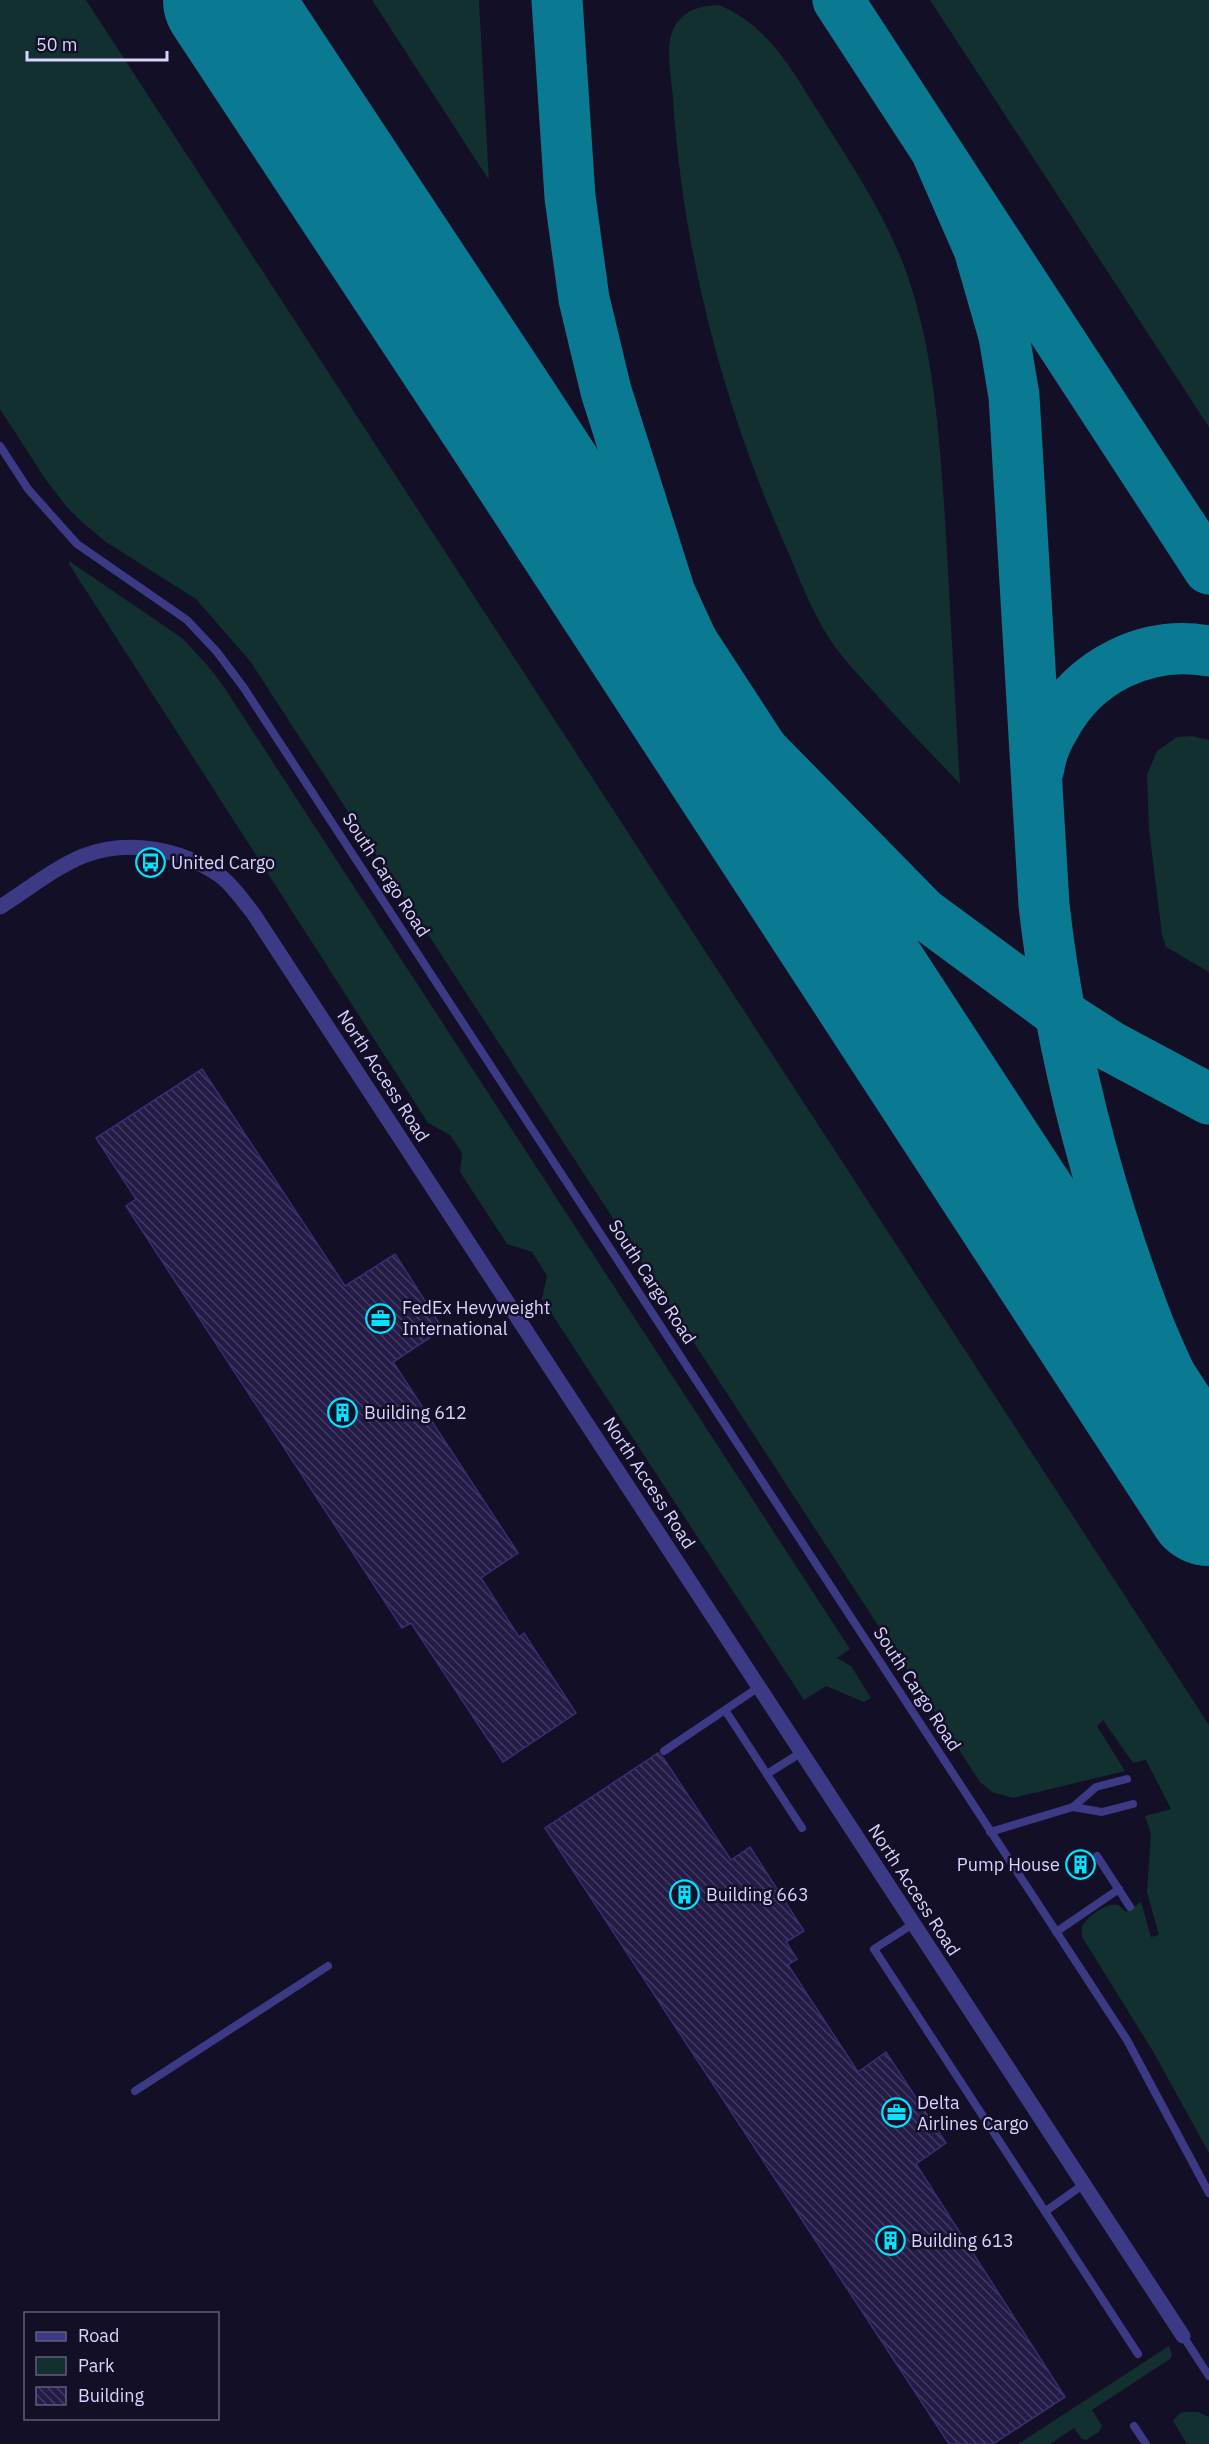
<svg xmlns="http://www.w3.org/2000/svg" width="1209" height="2444" font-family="'IBM Plex Sans',sans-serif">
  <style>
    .green { fill: #12302f }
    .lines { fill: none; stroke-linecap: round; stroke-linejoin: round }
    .taxiway { stroke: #0a7a92; stroke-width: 51 }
    .runway { stroke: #0a7a92; stroke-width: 126 }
    .building { fill: url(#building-back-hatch); stroke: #3b2d73; stroke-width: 1.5 }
    .service { stroke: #3d3a85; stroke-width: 8 }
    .minor { stroke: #3d3a85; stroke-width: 15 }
    .labels { text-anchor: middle; stroke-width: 5; stroke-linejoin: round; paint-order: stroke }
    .poi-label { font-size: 18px; fill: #d9d4ff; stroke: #130f26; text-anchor: start }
    .street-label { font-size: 18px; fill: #d9d4ff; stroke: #130f26 }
  </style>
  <defs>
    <pattern id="building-back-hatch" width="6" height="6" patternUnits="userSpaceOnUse" patternTransform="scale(1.5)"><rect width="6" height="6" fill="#241b47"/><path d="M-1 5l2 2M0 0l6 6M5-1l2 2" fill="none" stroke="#433b63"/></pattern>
  </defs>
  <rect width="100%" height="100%" fill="#130f26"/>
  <g class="green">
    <path d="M0,0h86l1123,1725v428l-55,-100 -72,-116c0,-3 -1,-6 0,-10 3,-9 26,-26 36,-22 3,2 5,5 8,7l15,-10 10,35 8,-2 -12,-43 4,-58 -6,-18 26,-7 -25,-49 -13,3 -30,-43 -6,6 28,45 -112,27 -21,-6 -12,-10 -730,-1121 -54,-62 -90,-57 -24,-20 -16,-16 -20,-26 -46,-71z"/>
    <polygon points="372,0 479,0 489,180"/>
    <polygon points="930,0 1209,0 1209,427"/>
    <path d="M719,5c52,22 73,66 102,111 29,46 59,91 80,142 31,79 37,162 43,245 6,93 10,187 16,281 -29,-31 -59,-61 -87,-93 -16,-18 -33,-35 -46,-56 -17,-28 -29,-60 -42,-90 -62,-140 -102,-293 -112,-446 -1,-20 -9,-52 1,-71 10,-19 26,-22 45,-23z"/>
    <polygon points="69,561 182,638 208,666 224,687 850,1649 837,1658 851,1666 871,1698 864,1702 826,1686 804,1700 542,1299 547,1276 532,1252 507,1244 460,1172 462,1153 450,1135 428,1123 69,564"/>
    <polygon points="1192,736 1209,740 1209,972 1166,947 1162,935 1149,829 1147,775 1157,751 1177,737"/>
    <polygon points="1169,2346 1172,2355 1170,2359 1092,2410 1102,2426 1099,2432 1086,2440 1082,2439 1074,2428 1050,2444 1018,2444"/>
    <polygon points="1185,2412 1198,2412 1209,2417 1209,2444 1187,2444 1173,2421 1180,2413"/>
  </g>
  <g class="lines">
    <g class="taxiway">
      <polyline points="557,0 570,197 584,299 606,391 670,593 723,708 877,995"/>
      <polyline points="838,0 1209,569"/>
      <path d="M938,155l41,94 25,87 10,60 30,509c16,142 51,277 101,411 18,48 43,94 64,141"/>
      <polyline points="500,415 640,610 683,661"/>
      <polyline points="766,753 923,913 1059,1013 1110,1046 1209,1099"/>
      <path d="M1039,768c2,-15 8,-29 16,-42 30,-56 92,-86 154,-75"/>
      <polyline points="1188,1471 1209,1499"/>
    </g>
    <polyline class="runway" points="226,0 500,415 1209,1503"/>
  </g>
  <g class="building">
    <polygon points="202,1069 345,1286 395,1254 443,1329 393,1362 518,1553 481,1578 519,1637 524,1633 576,1713 503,1762 411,1623 402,1628 126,1206 136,1199 96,1138"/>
    <polygon points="658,1753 664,1759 731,1860 750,1847 804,1931 786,1942 797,1959 788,1965 858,2072 886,2052 946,2143 916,2164 1065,2397 993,2444 949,2444 545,1828"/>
  </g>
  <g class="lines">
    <g class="service">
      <polyline points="0,446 28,489 77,544 187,620 217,652 244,688 1127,2040 1209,2193"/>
      <polyline points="725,1710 802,1828"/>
      <polyline points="664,1751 759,1687"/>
      <polyline points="767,1774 802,1752"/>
      <polyline points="1073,1807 1102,1812 1133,1804"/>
      <polyline points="990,1832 1073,1807 1096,1787 1127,1779"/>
      <polyline points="1097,1856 1130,1907"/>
      <polyline points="913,1924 874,1949 1138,2354"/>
      <polyline points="1056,1932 1119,1889"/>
      <polyline points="135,2091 328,1966"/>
      <polyline points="1046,2211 1084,2184"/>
      <polyline points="1183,2336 1209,2376"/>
      <polyline points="1134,2426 1146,2444"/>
    </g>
    <path class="minor" d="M0,907c26,-16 54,-39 83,-51 45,-17 96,-8 136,19 13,9 24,26 34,38l930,1423"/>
  </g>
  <defs>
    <symbol id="bus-ring" viewBox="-11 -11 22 22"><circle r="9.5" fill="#130f26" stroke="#00e5ff" stroke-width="1.5"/><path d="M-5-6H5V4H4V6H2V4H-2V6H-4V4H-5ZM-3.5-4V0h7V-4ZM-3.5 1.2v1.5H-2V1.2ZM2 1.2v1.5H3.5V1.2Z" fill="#00e5ff"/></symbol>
    <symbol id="office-ring" viewBox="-11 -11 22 22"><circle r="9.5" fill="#130f26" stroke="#00e5ff" stroke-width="1.5"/><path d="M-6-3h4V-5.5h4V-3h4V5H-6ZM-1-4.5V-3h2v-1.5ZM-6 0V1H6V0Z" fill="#00e5ff"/></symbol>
    <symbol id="building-ring" viewBox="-11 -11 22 22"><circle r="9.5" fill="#130f26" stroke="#00e5ff" stroke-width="1.5"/><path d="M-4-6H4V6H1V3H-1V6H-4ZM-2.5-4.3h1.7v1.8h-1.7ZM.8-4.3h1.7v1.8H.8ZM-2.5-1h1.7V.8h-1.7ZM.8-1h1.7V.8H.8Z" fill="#00e5ff"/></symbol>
  </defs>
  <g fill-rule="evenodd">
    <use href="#bus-ring" x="134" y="846" width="33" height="33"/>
    <use href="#office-ring" x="364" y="1302" width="33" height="33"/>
    <use href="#building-ring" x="326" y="1396" width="33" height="33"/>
    <use href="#building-ring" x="1064" y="1848" width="33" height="33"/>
    <use href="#building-ring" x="668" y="1878" width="33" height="33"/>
    <use href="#office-ring" x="880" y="2096" width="33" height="33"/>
    <use href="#building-ring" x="874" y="2224" width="33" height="33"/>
  </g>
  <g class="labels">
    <g class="poi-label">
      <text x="171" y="869">United Cargo</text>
      <text x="402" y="1314">FedEx Hevyweight<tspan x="402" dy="21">International</tspan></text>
      <text x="364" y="1419">Building 612</text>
      <text x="1060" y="1871" text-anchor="end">Pump House</text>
      <text x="706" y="1901">Building 663</text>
      <text x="917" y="2109">Delta<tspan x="917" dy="21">Airlines Cargo</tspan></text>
      <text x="911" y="2247">Building 613</text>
    </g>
    <g class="street-label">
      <text transform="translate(386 875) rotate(57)" y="6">South Cargo Road</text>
      <text transform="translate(383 1076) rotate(57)" y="6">North Access Road</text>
      <text transform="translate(652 1282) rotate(57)" y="6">South Cargo Road</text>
      <text transform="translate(649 1483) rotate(57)" y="6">North Access Road</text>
      <text transform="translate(917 1689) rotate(57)" y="6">South Cargo Road</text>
      <text transform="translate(914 1890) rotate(57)" y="6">North Access Road</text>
    </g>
  </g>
  <rect x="24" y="2312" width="195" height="108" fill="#130f26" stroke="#625e7d" stroke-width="1.5"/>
  <rect x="36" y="2332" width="30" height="9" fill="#3d3a85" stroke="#625e7d" stroke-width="1.5"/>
  <text x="78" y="2342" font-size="18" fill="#d9d4ff">Road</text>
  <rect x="36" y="2357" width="30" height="18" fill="#12302f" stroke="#625e7d" stroke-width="1.5"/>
  <text x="78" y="2372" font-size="18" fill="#d9d4ff">Park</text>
  <rect x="36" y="2387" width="30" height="18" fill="url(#building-back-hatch)" stroke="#625e7d" stroke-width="1.5"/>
  <text x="78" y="2402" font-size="18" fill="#d9d4ff">Building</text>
  <path d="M27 51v9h140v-9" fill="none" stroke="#d9d4ff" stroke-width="3"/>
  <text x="36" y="51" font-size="18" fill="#d9d4ff" stroke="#130f26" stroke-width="4.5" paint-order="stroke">50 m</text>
</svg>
